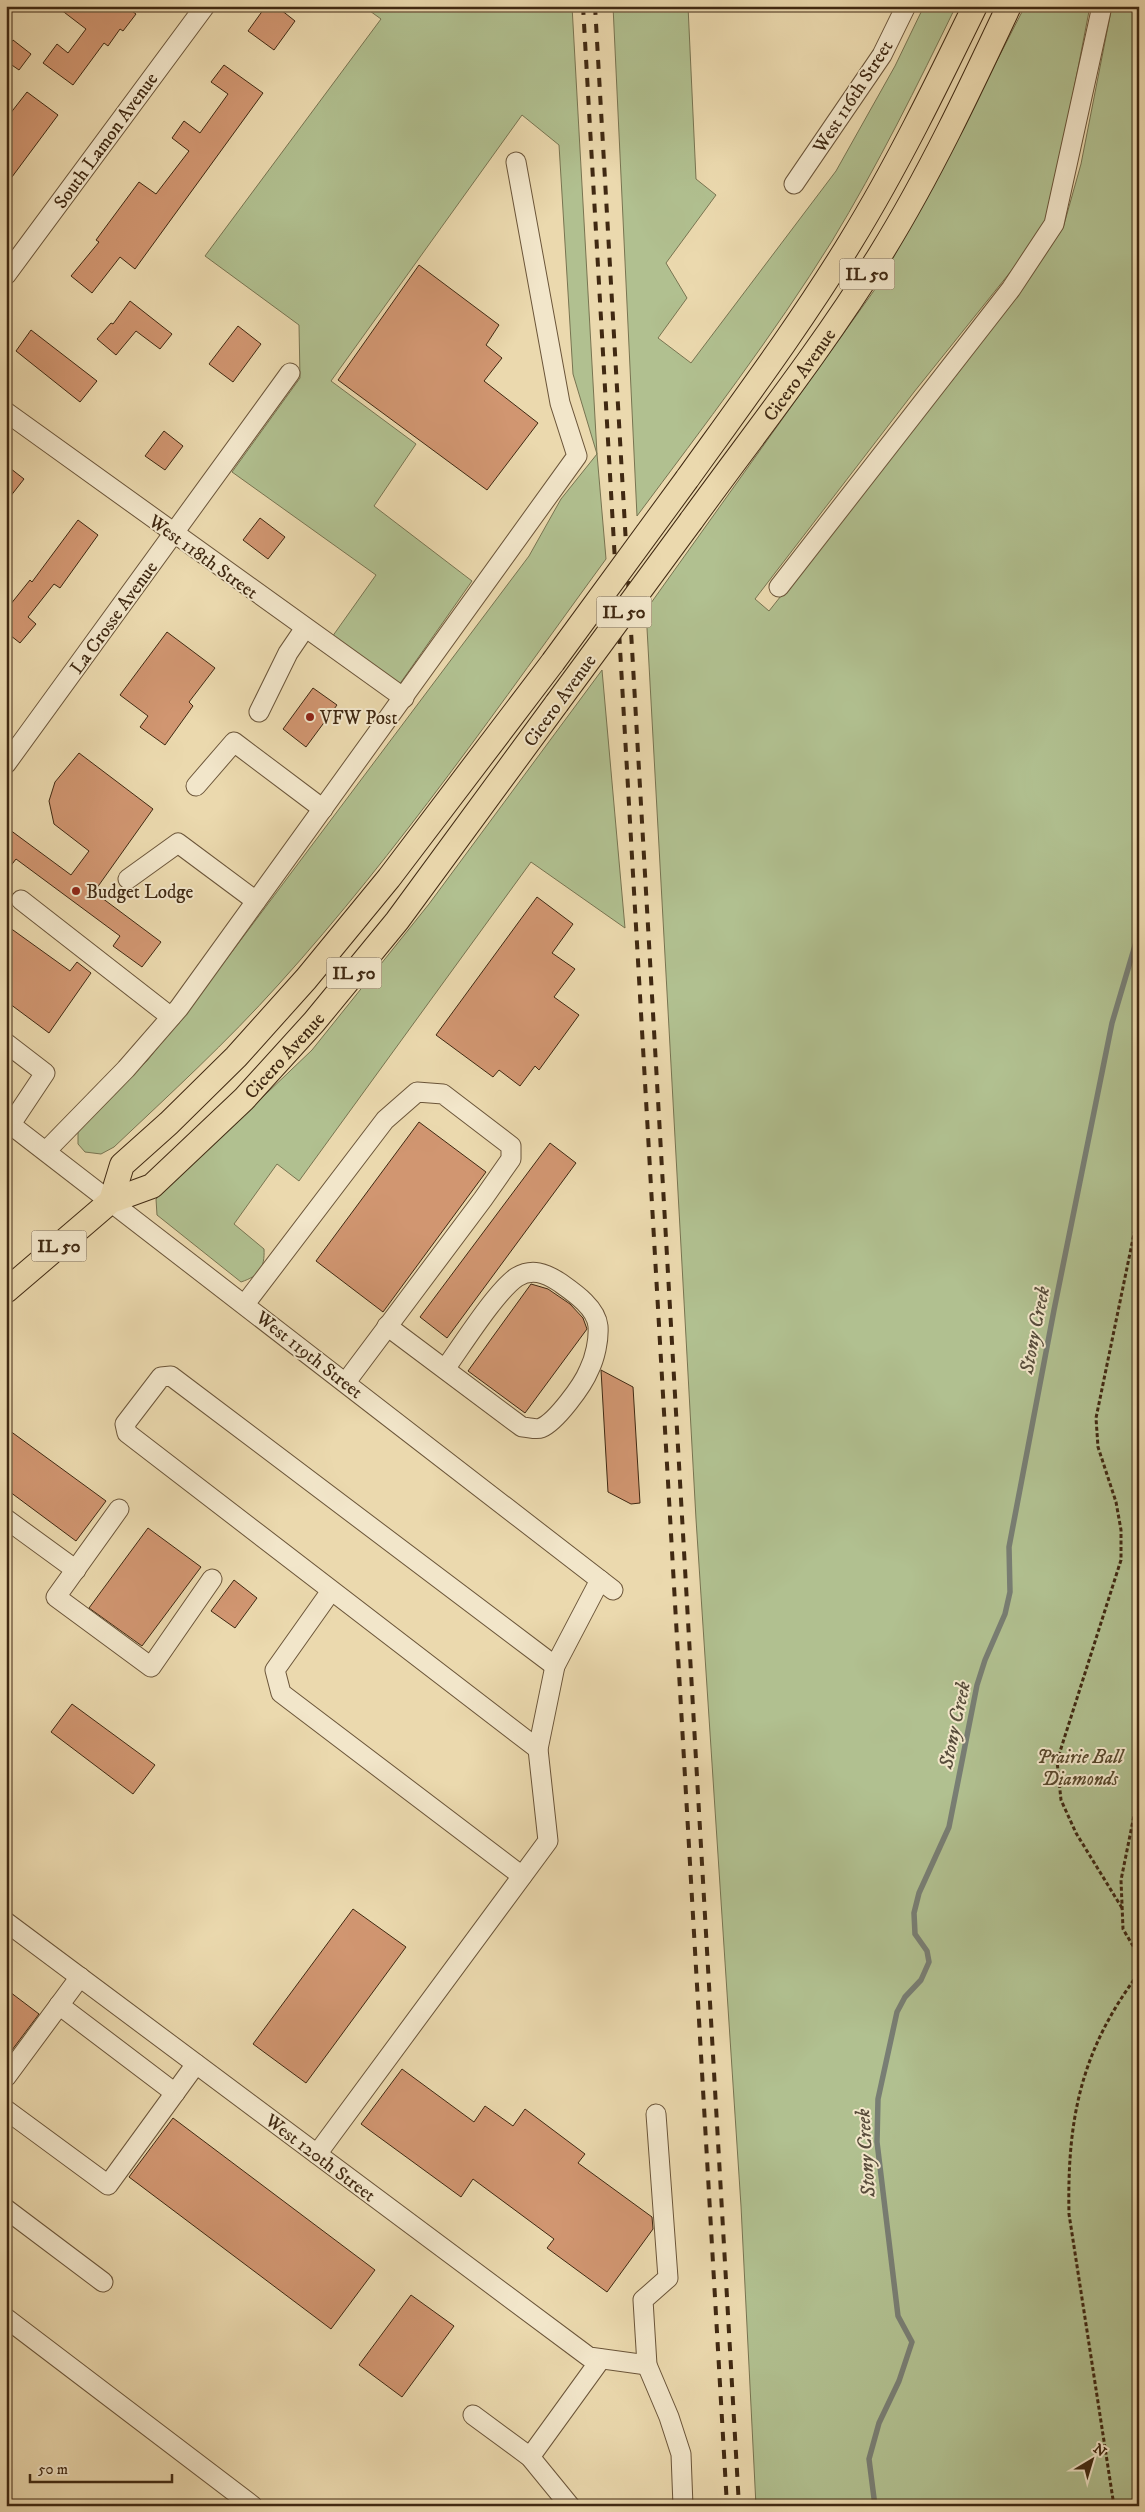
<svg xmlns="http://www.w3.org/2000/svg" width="1145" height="2512" font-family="'IM FELL DW Pica',serif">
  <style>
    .green { fill: #b1c090; stroke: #787451 }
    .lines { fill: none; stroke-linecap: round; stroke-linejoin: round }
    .stream { stroke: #787e74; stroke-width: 5.5 }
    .building { fill: #d19671; stroke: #402912 }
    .minor-casing { stroke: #6b5539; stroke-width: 21 }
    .major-casing { stroke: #402912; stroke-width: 26 }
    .path { stroke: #402912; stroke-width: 3; stroke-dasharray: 4 2.5; stroke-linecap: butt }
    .minor { stroke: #f2e6ca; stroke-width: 19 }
    .major { stroke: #ebd9ae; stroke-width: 24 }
    .rail { stroke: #402912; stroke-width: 4; stroke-dasharray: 9 9; stroke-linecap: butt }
    .major-bridge-casing { stroke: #402912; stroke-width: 26; stroke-linecap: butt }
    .major-bridge { stroke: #ebd9ae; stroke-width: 24 }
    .poi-dot { fill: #8f2418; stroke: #f2e6ca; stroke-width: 2 }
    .labels { text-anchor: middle; stroke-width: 4; stroke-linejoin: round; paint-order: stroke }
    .shield { fill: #f2e6ca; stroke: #756249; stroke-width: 1 }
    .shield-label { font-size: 18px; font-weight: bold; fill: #402912 }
    .street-label { font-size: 19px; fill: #402912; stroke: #f2e6ca }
    .poi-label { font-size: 19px; fill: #402912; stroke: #f2e6ca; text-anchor: start }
    .park-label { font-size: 19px; font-style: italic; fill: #57472b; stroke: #f2e6ca }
    .water-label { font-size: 20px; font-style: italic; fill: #584c3b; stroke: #f2e6ca }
  </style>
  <rect width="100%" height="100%" fill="#ebd9ae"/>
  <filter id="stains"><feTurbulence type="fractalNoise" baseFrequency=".004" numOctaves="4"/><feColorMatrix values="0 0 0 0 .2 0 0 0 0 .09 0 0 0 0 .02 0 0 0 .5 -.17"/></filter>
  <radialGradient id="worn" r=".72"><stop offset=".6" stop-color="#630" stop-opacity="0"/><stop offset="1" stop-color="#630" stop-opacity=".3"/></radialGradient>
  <g class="green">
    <path d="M363,6h209l25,448 9,105c-105,144 -207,292 -327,425 -52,58 -109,110 -165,163l-13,7 -16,-2 -7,-8v-13l10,-15 59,-55 69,-88 313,-417 32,-57 36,-45 -24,-80 -14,-229 -37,-30 -191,266 85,63 -42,62 98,75 -73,104 -67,-48 44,-62 -144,-103 68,-94 -1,-53 -94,-69 176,-237z"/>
    <path d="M613,6h75l8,173 20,16 -50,68 21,35 -29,40 33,25 145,-192 59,-105 29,-60h32c-39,80 -78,159 -124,235 -59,95 -128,185 -195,275z"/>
    <polygon points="1025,6 1090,6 1050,213 1032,245 914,392 755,599 769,611 965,364 1063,228 1081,164 1112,6 1139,6 1139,2506 756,2506 741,2206 696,1519 646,610 878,285 936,179"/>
    <path d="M602,670l23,258 -94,-66 -232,319 -22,-17 -43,60 30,25c1,19 -5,27 -23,33l-84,-67 -1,-16 156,-149 117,-146z"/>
  </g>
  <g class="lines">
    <polyline class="stream" points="875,2506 869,2459 879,2423 899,2381 912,2342 898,2316 877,2142 878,2099 897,2012 905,1997 921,1980 929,1962 927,1951 915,1934 914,1913 919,1893 949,1827 977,1685 985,1660 1005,1614 1010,1592 1009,1547 1054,1310 1112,1023 1139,932"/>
  </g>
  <g class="building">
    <polygon points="56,6 125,6 136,14 123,31 120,29 108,46 104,43 73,85 43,63 57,44 68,53 86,29"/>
    <polygon points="266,6 276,6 295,21 274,50 248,31"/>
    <polygon points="13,40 31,54 19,70 6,61 6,50"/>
    <polygon points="224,65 263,93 135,269 120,257 92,293 71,276 99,242 96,240 139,182 156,194 189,151 172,138 184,121 200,133 228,94 211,82"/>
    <polygon points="27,92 58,115 6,185 6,119"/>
    <polygon points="419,265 499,325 486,345 502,358 484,381 538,423 487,490 338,380"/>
    <polygon points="130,301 172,334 160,349 136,331 116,355 97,339 111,323 113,324"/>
    <polygon points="238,326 261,344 233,382 209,364"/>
    <polygon points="31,330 97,381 80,402 16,351"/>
    <polygon points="164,431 183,446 165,470 145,456"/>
    <polygon points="6,465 24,479 6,502"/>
    <polygon points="260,518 285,537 268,559 243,540"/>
    <polygon points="78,520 98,535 60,588 54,584 28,617 36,624 20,643 6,632 6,610 30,580 32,582"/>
    <polygon points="167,632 215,668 189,702 193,706 165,745 140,727 148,716 120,695"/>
    <polygon points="313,688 337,705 306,747 283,729"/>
    <polygon points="79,753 153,809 94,892 161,942 142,967 113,946 120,936 16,859 6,872 6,827 71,875 89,851 54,824 49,801 55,782"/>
    <polygon points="537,897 573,924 552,953 575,969 554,997 579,1015 539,1070 535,1066 520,1086 499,1070 493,1077 436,1035"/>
    <polygon points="6,925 70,971 77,962 91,973 49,1033 6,1001"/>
    <polygon points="419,1122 486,1172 383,1312 316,1261"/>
    <polygon points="550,1143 576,1163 447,1338 420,1317"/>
    <polygon points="531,1284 548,1289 570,1304 583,1318 587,1329 525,1413 468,1371"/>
    <polygon points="601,1370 633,1387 640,1503 631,1504 608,1492"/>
    <polygon points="6,1428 106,1501 76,1541 6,1489"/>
    <polygon points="148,1528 201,1567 142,1646 89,1608"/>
    <polygon points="234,1580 257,1598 235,1628 211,1611"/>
    <polygon points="72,1704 155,1765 133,1794 51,1732"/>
    <polygon points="353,1909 406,1947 306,2083 253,2044"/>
    <polygon points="6,1989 39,2014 6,2058"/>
    <polygon points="402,2069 474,2122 485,2106 513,2126 525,2109 585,2154 578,2163 652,2217 653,2229 607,2292 547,2248 554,2239 473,2179 461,2197 361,2124"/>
    <polygon points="173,2118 375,2270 331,2329 129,2177"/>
    <polygon points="411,2295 454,2326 402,2397 359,2365"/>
  </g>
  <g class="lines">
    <defs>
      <g id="minor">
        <polyline points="794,184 882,55 906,6"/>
        <polyline points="6,275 205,6"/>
        <polyline points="6,412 404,698"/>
        <polyline points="779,587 1011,289 1054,224 1102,6"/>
        <polyline points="259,712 288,653 305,628"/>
        <polyline points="6,764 290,373"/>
        <polyline points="196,786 234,742 323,809"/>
        <polyline points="128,879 178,843 256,901"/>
        <polyline points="21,900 171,1017"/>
        <polyline points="6,1043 45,1073 11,1124"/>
        <polyline points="6,1121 613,1590"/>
        <polyline points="46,1151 126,1069 179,1008 577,456 560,403 516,162"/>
        <polyline points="245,1304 385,1120 417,1092 443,1094 511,1146 511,1159 483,1199 346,1382"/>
        <path d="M387,1326l135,101c6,0 14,3 19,1 15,-6 42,-43 48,-58 6,-12 10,-30 9,-44 -2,-19 -25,-34 -39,-44 -14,-9 -27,-14 -42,-5 -21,14 -56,70 -72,92"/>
        <polyline points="119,1509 56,1597 151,1667 212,1579"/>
        <polyline points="6,1519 76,1570"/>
        <polyline points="331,1591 275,1670 281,1693 522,1876"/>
        <polyline points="538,1749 127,1433 125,1424 161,1377 171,1376 555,1666"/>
        <polyline points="6,1922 589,2357 647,2365"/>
        <polyline points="59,2005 175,2093"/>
        <polyline points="6,2077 80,1977"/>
        <polyline points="6,2110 108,2185 196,2064"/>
        <polyline points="656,2114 668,2278 643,2300 647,2365 669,2417 681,2454 683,2506"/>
        <polyline points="317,2154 548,1841 538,1749 555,1666 600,1580"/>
        <polyline points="6,2209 103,2282"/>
        <polyline points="6,2318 253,2506"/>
        <polyline points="473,2415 530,2457 570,2506"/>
        <polyline points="530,2457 601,2359"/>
      </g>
      <g id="major">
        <path d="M687,479c56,-78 114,-156 164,-238 46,-75 85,-155 124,-235"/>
        <path id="s1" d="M691,521c64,-88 132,-174 189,-266 49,-79 89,-164 129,-249"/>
        <polyline points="111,1201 122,1165 169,1123 236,1057 306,979 389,878 553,662"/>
        <path id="s2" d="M6,1291l105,-90 41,-15 92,-87 70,-77 83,-101 160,-218"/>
      </g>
    </defs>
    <use href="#minor" class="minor-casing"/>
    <use href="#major" class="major-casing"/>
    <g class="path">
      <polyline points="1139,1791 1121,1880 1123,1929 1139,1956"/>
      <polyline points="1122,1908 1076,1833 1061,1800 1057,1761 1121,1560 1121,1530 1116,1502 1098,1447 1096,1418 1135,1229 1139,1222"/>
      <path d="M1114,2506l-45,-292c-2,-95 12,-164 70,-241"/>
    </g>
    <use href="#minor" class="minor"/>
    <use href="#major" class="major"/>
    <g class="rail">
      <polyline points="583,6 727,2506"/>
      <polyline points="595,6 739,2506"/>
    </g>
    <defs>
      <g id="major-bridge">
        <polyline points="553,662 687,479"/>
        <polyline points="557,703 691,521"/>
      </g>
    </defs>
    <use href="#major-bridge" class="major-bridge-casing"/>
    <use href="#major-bridge" class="major-bridge"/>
  </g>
  <g class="poi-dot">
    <circle cx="310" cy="717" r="5"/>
    <circle cx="76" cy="891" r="5"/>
  </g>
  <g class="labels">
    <g class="shield">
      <rect x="839.5" y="258.5" width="55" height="31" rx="4"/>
      <rect x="596.5" y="596.5" width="55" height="31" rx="4"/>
      <rect x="326.5" y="957.5" width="55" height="31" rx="4"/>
      <rect x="31.5" y="1230.5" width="55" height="31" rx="4"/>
    </g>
    <g class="shield-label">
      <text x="867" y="280">IL 50</text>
      <text x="624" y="618">IL 50</text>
      <text x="354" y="979">IL 50</text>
      <text x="59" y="1252">IL 50</text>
    </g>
    <g class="street-label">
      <text transform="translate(852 96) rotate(-57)" y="7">West 116th Street</text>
      <text transform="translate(105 140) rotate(-54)" y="7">South Lamon Avenue</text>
      <text dy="7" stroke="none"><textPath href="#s1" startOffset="182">Cicero Avenue</textPath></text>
      <text transform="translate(204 556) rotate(36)" y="7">West 118th Street</text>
      <text transform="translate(113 617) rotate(-54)" y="7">La Crosse Avenue</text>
      <text transform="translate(559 700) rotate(-54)" y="7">Cicero Avenue</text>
      <text dy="7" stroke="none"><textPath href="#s2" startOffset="368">Cicero Avenue</textPath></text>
      <text transform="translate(310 1354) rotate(38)" y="7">West 119th Street</text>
      <text transform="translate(321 2157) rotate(37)" y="7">West 120th Street</text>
    </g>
    <g class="poi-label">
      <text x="320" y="724">VFW Post</text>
      <text x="86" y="898">Budget Lodge</text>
    </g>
    <g class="park-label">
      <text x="1080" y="1763">Prairie Ball<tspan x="1080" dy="22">Diamonds</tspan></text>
    </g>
    <g class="water-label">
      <text transform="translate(1034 1330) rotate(-79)" y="7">Stony Creek</text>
      <text transform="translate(954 1725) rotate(-78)" y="7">Stony Creek</text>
      <text transform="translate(865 2153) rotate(-94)" y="7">Stony Creek</text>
    </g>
  </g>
  <rect width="1145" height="2512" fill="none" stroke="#ebd9ae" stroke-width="25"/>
  <rect x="8" y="8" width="1130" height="2497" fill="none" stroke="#402912" stroke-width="2.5"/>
  <rect x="12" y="12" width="1120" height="2487" fill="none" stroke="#402912"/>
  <g transform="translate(1092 2460) rotate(38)" stroke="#f2e6ca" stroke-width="4" paint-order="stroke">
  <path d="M0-4L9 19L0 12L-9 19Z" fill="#402912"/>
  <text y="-8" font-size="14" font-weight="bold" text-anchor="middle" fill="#402912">N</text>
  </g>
  <path d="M30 2474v8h142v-8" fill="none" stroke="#402912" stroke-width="2.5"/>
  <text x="38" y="2474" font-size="15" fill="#402912" stroke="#f2e6ca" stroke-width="4" paint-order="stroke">50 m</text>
  <rect width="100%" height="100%" filter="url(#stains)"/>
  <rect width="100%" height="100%" fill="url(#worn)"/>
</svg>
